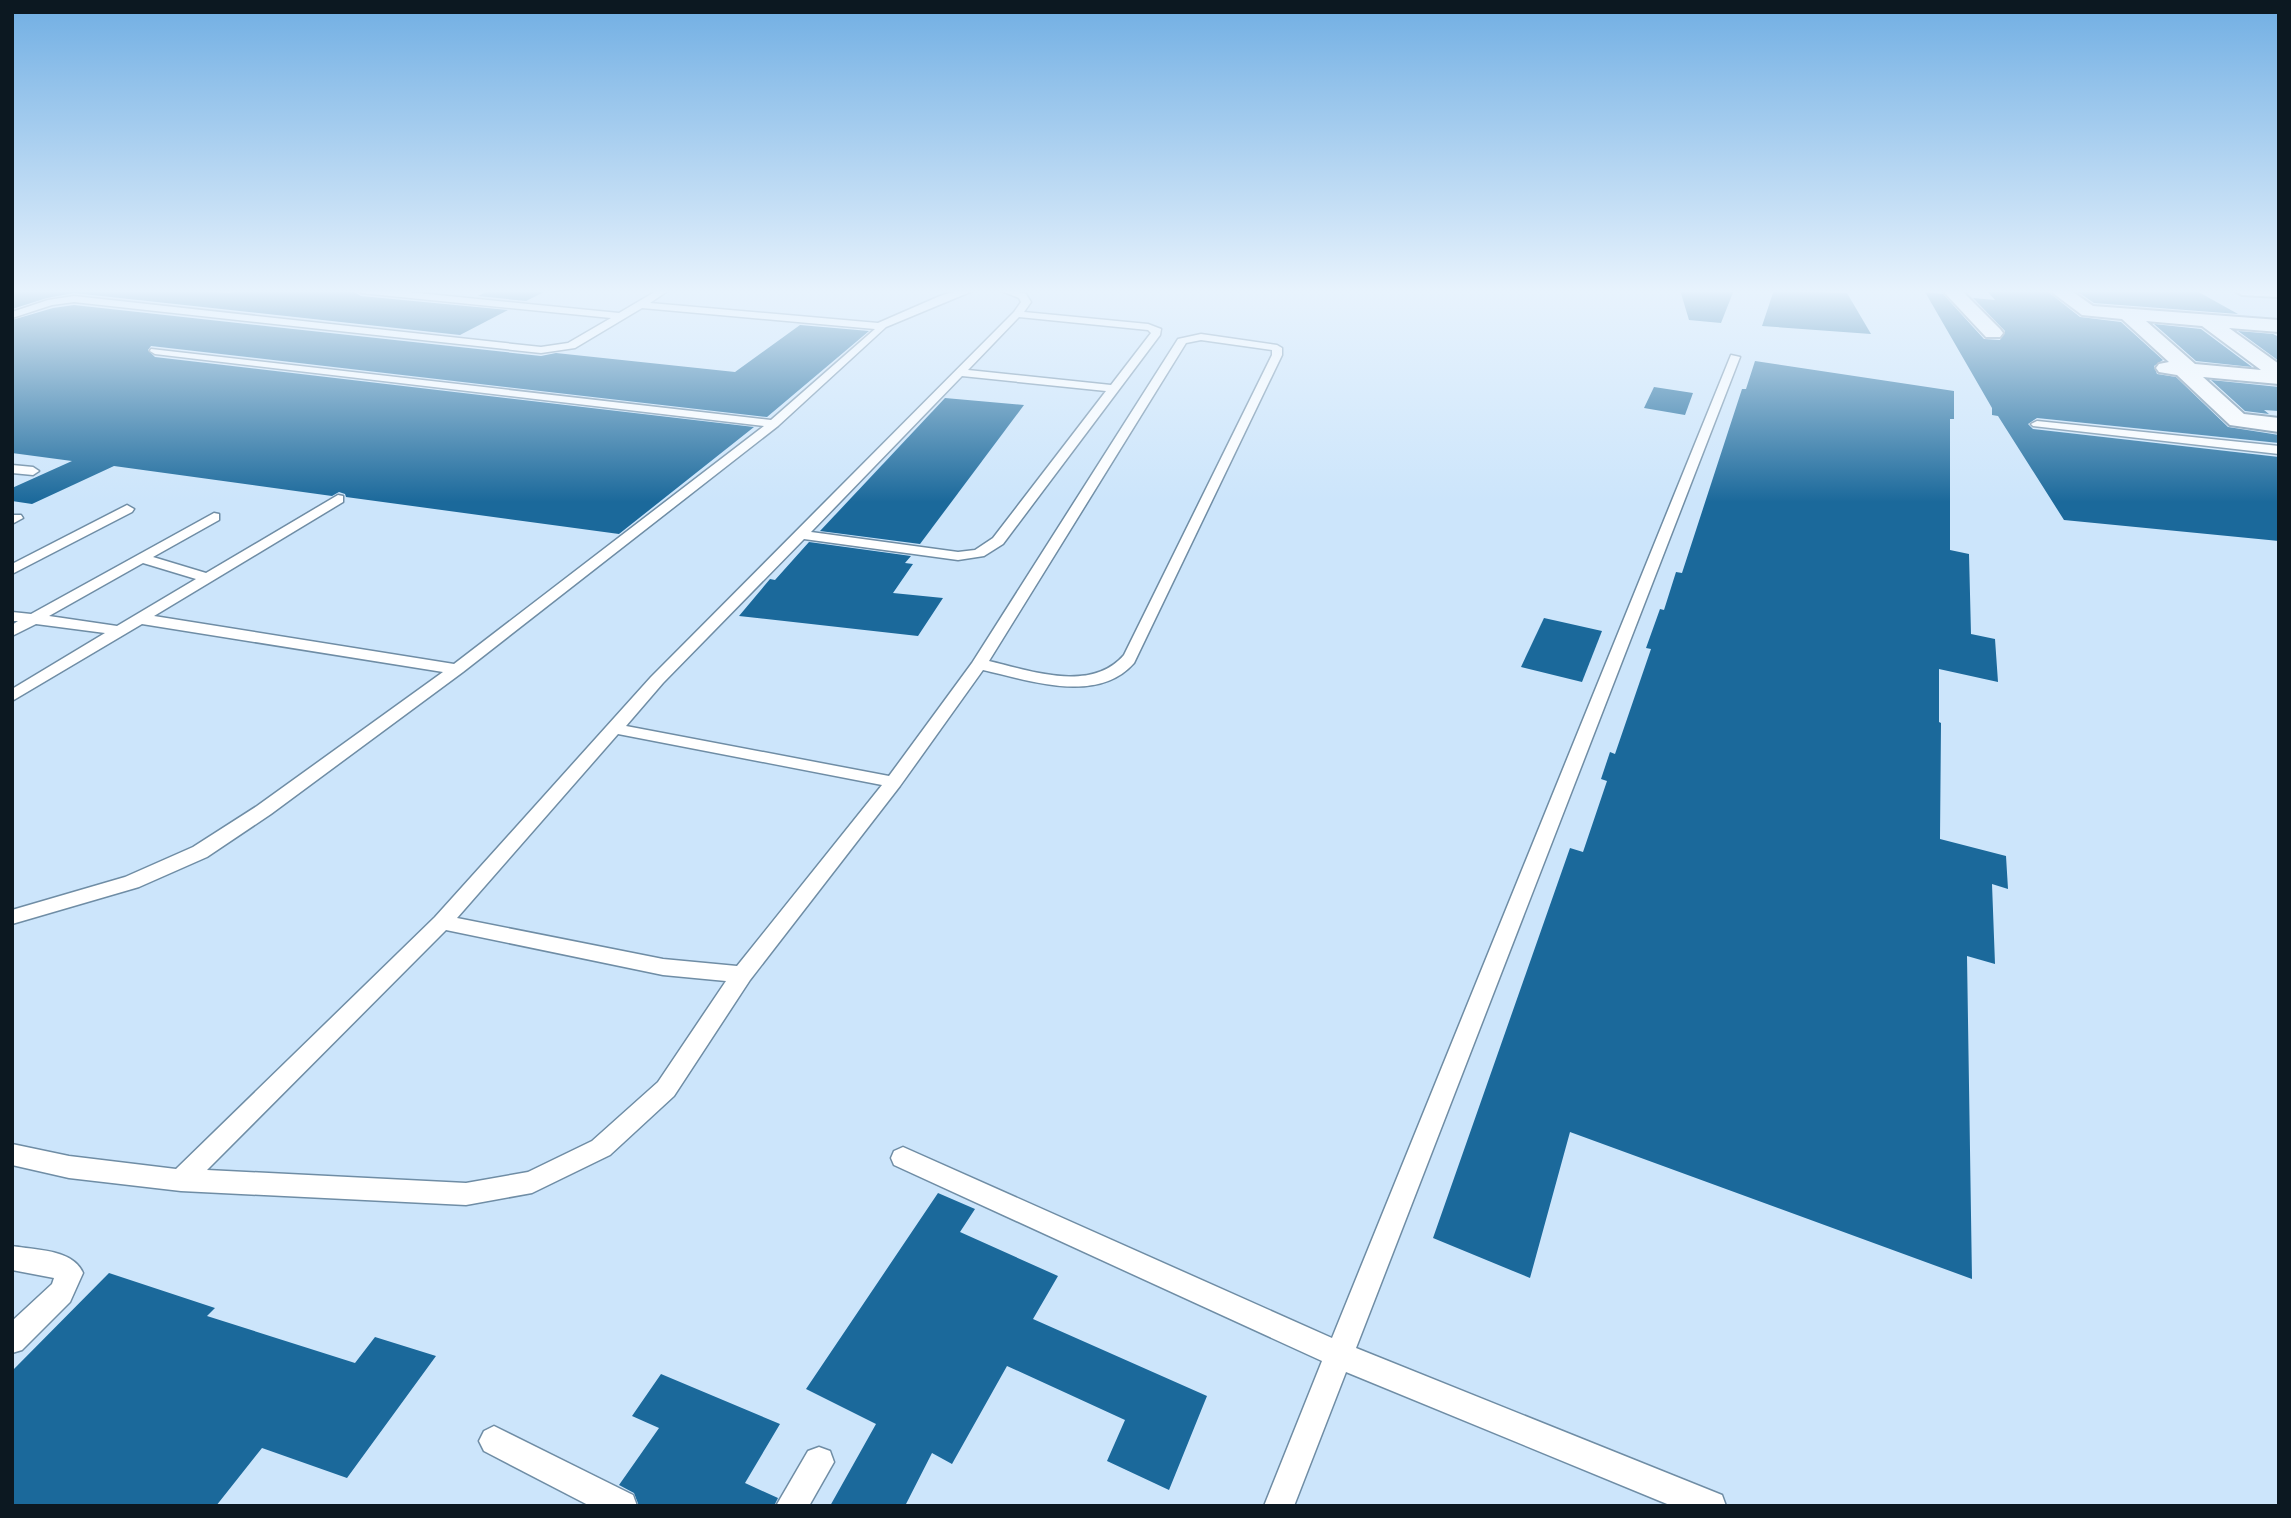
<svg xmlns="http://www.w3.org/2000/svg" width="2291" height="1518" font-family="Helvetica,sans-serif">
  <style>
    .building { fill: #1b699b }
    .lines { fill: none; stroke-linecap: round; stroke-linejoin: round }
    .service-casing { stroke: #6f8da5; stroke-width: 3 }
    .minor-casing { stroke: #6f8da5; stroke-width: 4 }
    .service { fill: #fff; fill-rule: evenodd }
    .minor { fill: #fff; fill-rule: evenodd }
  </style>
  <rect width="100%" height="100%" fill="#cce5fb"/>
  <g class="building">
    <polygon points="12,290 197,290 229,293 238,290 334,290 354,292 361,296 508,310 460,335 74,293 47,298 12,309"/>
    <polygon points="490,290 548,290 526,301 478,296"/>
    <polygon points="1680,290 1734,290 1721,323 1689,320"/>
    <polygon points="1774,290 1847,293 1871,334 1762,326"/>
    <polygon points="1986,290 2047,291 2080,317 2121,322 2163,360 2154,366 2157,374 2176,377 2228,427 2279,435 2279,443 2037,418 2028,424 2033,429 2279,457 2279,541 2064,520 1998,416 1992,415 1992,408 1925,292 1943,294 1984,339 2000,340 2005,331 1973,298 1995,300"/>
    <polygon points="2075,290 2195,290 2238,314 2094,303"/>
    <polygon points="74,305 541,356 556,353 735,372 800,325 869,331 767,417 151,346 148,350 155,357 754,427 619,534 346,497 345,494 339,492 332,496 114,466 32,504 12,501 12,488 72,461 12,453 12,320 53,308"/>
    <polygon points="2154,324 2201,329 2252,367 2196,361"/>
    <polygon points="2238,331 2273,334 2279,337 2279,361"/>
    <polygon points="1755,361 1954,391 1954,419 1950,419 1950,550 1969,554 1971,634 1995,639 1998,682 1939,669 1939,722 1941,723 1940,839 2006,856 2008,889 1992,884 1995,964 1967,956 1972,1279 1570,1132 1530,1278 1433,1238 1570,848 1583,852 1607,781 1601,779 1610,752 1615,754 1651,649 1646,648 1660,609 1664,610 1676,572 1682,573 1742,389 1746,389"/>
    <polygon points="2211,380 2279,387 2279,411 2264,410 2269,414 2245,411"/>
    <polygon points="1654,387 1693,393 1685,415 1644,408"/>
    <polygon points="945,398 1024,405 920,544 820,531"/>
    <polygon points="809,542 911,556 905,563 913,564 893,593 943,598 918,636 739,616 770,579 775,580"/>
    <polygon points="1544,618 1602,631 1582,682 1521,667"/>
    <polygon points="938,1193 975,1209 960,1232 1058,1276 1033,1319 1207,1396 1169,1490 1107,1461 1125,1420 1007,1366 952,1464 932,1453 905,1506 830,1506 876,1424 806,1389"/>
    <polygon points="109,1273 215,1308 207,1316 355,1363 375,1337 436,1356 347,1478 262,1448 216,1506 12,1506 12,1371"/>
    <polygon points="661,1374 780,1424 745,1483 778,1498 774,1506 639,1506 634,1493 619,1485 659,1428 632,1416"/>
  </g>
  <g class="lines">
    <defs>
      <g id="service">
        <path d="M356,290h32l231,23 39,-23h11l-19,13 228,20 62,-27 20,-6h15l-89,37 -108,99 -315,246 -192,142 -64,43 -68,30 -127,37v-14l113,-33 68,-30 64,-41 186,-134 -301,-48 -130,77v-12l93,-56 -69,-9 -24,12v-11l6,-4h-6v-9l19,2 183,-101 5,1v6l-66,37 53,16 132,-78 5,1v6l-189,114 300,48 310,-238 -609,-72 -5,-3 1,-2 620,71 104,-91 -233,-21 -67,40 -34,5 -467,-51 -22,3 -40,13v-6l36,-12 26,-4 467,51 27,-4 43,-25 -250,-25zM143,563l53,16 -79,47 -68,-10z"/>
        <path d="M999,290h14l13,4 5,8 -7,10 124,12 13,5 -1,6 -157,209 -19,12 -26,4 -154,-21 -141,144 -37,43 263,50 83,-113 206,-324 23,-5 76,11 5,3v7l-148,308c-37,42 -105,17 -151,7l-83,116 -150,194 -76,116 -64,59 -78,38 -66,12 -285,-14 -112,-13 -57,-13v-21l57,12 107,13 259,-252 216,-240 363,-365 7,-10 -2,-4zM1019,317l129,13 3,3 -40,52 -143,-15zM1201,340l71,10v5l-148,300c-33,38 -93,16 -135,6l197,-318zM962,376l144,15 -113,147 -18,12 -17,2 -147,-20zM618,734l264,51 -145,181 -74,-7 -206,-41zM446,930l217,45 63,6 -68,101 -66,59 -64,31 -62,11 -259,-13z"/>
        <polygon points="1731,355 1740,357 1356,1348 1722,1495 1726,1506 1672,1506 1346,1372 1294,1506 1264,1506 1322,1361 894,1165 891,1158 894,1151 903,1147 912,1151 1332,1338"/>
        <polygon points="2037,421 2279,446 2279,454 2033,426 2031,424"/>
        <polygon points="12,465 33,467 39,471 33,475 12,473"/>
        <polygon points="127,505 134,509 132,512 12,574 12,564"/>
        <polygon points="12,515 21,515 23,518 12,524"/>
        <path d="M12,1246c23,4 61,3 71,27l-13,29 -48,48 -10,3v-32l40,-37 2,-6 -42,-8z"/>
        <polygon points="494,1426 633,1495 637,1506 590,1506 484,1451 479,1441 484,1431"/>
        <polygon points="819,1447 830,1451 834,1462 809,1506 776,1506 808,1451"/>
      </g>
      <g id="minor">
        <polygon points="1942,290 1961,290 2000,329 2003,333 2000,337 1986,337"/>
        <path d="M2049,290h21l23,16 186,14v12l-50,-4 50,36v20l-76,-7 41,37 35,4v14l-49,-7 -53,-50 -18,-3 -3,-4 3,-4 10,-2 -47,-43 -40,-4zM2146,321l56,5 59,44 -66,-6z"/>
        <polygon points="2233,290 2279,290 2279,297 2242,295"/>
      </g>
    </defs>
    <use href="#service" class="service-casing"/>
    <use href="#minor" class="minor-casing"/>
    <use href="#service" class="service"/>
    <use href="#minor" class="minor"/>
  </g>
  <linearGradient id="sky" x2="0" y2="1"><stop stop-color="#70aee3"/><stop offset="0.58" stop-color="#e8f3fd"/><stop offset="1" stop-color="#e8f3fd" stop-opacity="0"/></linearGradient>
  <rect width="2291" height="502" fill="url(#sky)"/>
  <rect width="2291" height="1518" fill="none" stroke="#0c1821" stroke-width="28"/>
</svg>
